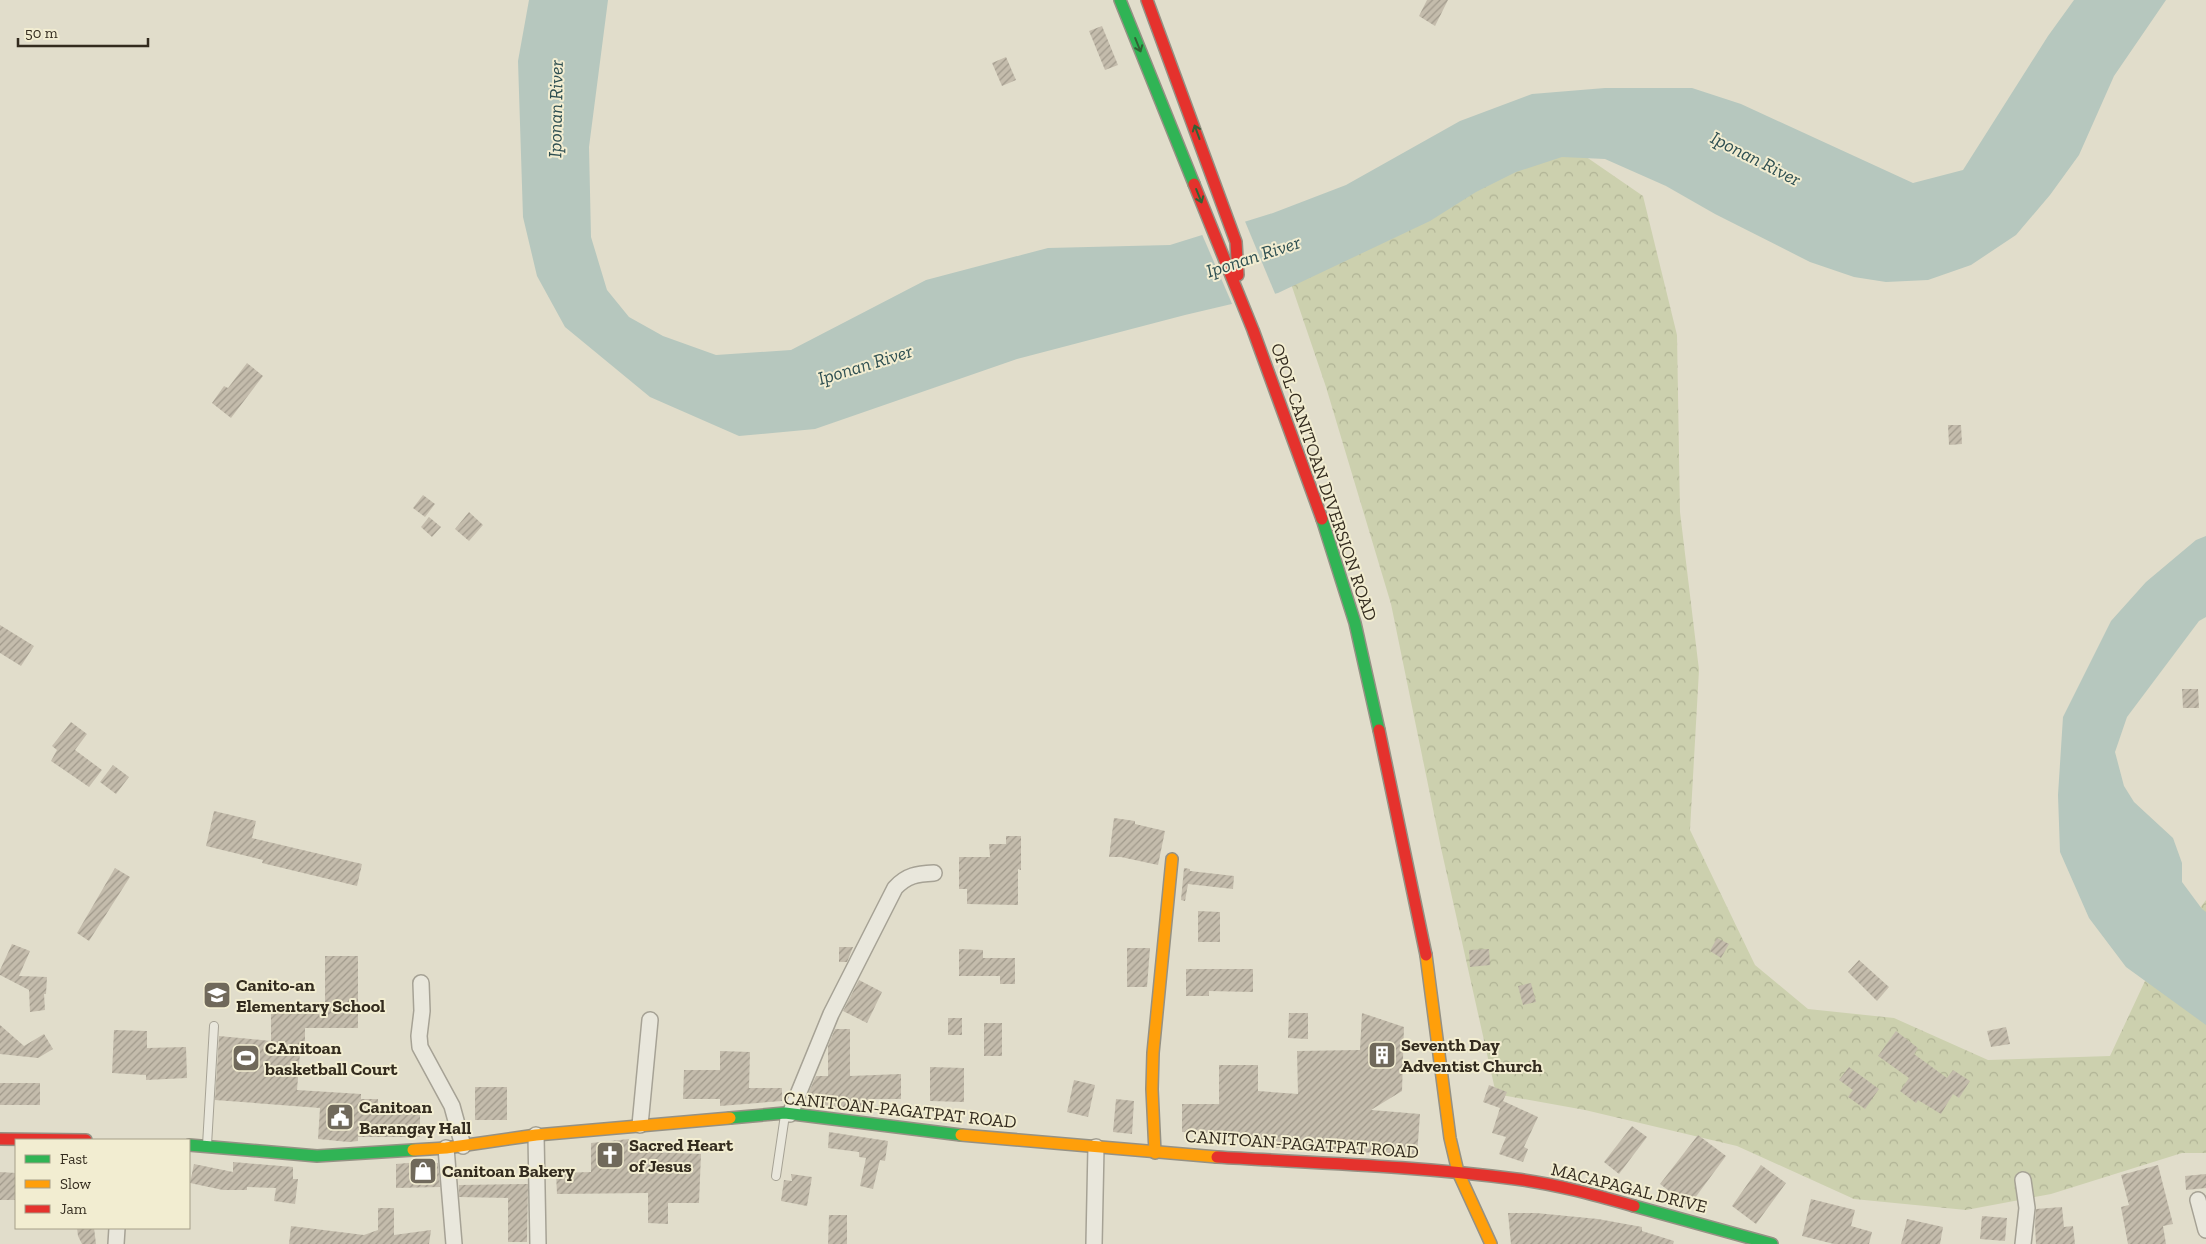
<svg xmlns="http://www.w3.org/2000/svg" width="2206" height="1244" font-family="'Zilla Slab',serif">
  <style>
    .forest { fill: url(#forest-crowns) }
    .water { fill: #b6c7be }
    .pier { fill: #e1ddcb }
    .building { fill: url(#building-hatch) }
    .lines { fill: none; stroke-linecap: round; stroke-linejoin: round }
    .lane-casing { stroke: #a6a295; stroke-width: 10 }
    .street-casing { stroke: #a6a295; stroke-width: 18 }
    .fast-casing { stroke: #959184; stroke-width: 14 }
    .slow-casing { stroke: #959184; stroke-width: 14 }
    .jam-casing { stroke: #959184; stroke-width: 14 }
    .lane { stroke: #e9e7dc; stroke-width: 8 }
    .street { stroke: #e9e7dc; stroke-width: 15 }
    .fast { stroke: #30b455; stroke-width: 11 }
    .slow { stroke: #ff9f0a; stroke-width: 11 }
    .jam { stroke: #e5322d; stroke-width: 11 }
    .oneway { stroke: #326234 }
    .labels { text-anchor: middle; stroke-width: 4; stroke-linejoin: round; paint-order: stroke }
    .street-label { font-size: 18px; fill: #332b1e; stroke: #f2edd1 }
    .poi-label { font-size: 18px; font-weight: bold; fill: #332b1e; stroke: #f2edd1; text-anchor: start }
    .water-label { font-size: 19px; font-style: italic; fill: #2e4f51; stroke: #f2edd1 }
  </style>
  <defs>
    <pattern id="forest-crowns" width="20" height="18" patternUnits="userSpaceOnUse" patternTransform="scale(1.25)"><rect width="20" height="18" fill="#ccd0ae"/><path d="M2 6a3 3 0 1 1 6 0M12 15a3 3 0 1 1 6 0" fill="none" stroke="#b0b395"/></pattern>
    <pattern id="building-hatch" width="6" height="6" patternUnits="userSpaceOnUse" patternTransform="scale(1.25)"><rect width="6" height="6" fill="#c4bcac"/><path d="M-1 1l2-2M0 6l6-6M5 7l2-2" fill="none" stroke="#a0998b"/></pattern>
  </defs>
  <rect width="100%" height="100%" fill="#e1ddcb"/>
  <polygon class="forest" points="1566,143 1643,196 1677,335 1680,512 1699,670 1690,830 1755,965 1808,1009 1894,1018 1988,1060 2110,1056 2145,981 2206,900 2206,1153 2182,1153 2051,1194 1966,1210 1854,1199 1737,1146 1585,1110 1496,1094 1441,848 1391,604 1326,387 1287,272"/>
  <g class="water">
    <polygon points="529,0 608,0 589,147 591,237 607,290 629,317 663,336 716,355 791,350 926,280 1048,248 1170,245 1273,213 1346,185 1460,121 1532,94 1605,88 1692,88 1741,104 1913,183 1963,170 2048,36 2074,0 2166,0 2114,76 2079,155 2050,195 2016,235 1971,265 1928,280 1886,282 1854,277 1810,262 1715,214 1666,186 1605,159 1562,157 1516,172 1476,192 1430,221 1278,293 1185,315 1017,359 815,429 739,436 650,397 565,327 537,276 523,217 518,61"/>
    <polygon points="2206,536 2206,617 2199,621 2127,717 2115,752 2124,786 2134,802 2173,838 2182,863 2182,882 2202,909 2206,912 2206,1025 2126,967 2089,918 2060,852 2058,795 2063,717 2111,621 2146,582 2196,540"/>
  </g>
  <polygon class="pier" points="1244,219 1276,296 1233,306 1201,232"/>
  <g class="building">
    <polygon points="1427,0 1448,0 1435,26 1419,16"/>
    <polygon points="1102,26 1118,65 1105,70 1089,31"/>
    <polygon points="1006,57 1016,80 1002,86 992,63"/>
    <polygon points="247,363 263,376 231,418 212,403 224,386 228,388"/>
    <polygon points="1948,425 1961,425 1962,444 1949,445"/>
    <polygon points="423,495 435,504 425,517 413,508"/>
    <polygon points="469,512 483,525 469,541 455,529"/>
    <polygon points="429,517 441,527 432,537 421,527"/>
    <polygon points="0,625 34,646 21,666 0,653"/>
    <polygon points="2182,689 2198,689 2199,708 2183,708"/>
    <polygon points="71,722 87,734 75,750 102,770 89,787 51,761 57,750 52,746"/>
    <polygon points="113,765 129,777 116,794 100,782"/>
    <polygon points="214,811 256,821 252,838 362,864 357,886 262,863 263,860 206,846"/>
    <polygon points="1114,818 1135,821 1135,824 1165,831 1158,865 1121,857 1109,857"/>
    <polygon points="1006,836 1021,836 1021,870 1018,869 1018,905 967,904 967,889 959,889 959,857 990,857 989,844 1006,844"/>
    <polygon points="115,868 130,877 89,941 77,933"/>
    <polygon points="1184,868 1190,869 1190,871 1234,876 1233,889 1188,884 1185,901 1181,900"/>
    <polygon points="1198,911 1220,912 1220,942 1198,942"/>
    <polygon points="1717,938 1729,944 1721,958 1710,951"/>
    <polygon points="12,944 30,951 19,976 47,977 46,994 44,994 45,1010 30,1012 29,990 0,975 0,970"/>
    <polygon points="839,947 853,947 847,962 839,962"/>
    <polygon points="1127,948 1150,948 1147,987 1127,987"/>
    <polygon points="959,949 983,950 983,958 1015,958 1015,984 1000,984 1000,976 959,976"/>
    <polygon points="1489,949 1490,965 1470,967 1469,950"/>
    <polygon points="325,956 358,956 358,1028 305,1028 305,1041 301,1041 297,1090 361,1094 361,1099 378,1099 378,1108 420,1108 420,1137 358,1137 358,1141 349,1142 318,1139 320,1108 215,1100 219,1036 271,1041 271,1013 325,1014"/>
    <polygon points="1859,960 1889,987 1877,1001 1848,972"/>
    <polygon points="1186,969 1253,969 1253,992 1209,991 1209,996 1186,996"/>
    <polygon points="859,980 882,992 867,1023 843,1011"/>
    <polygon points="1531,983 1536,1002 1523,1005 1518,986"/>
    <polygon points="1289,1013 1308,1013 1308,1039 1288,1038"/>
    <polygon points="1362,1013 1404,1027 1402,1091 1371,1110 1420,1114 1417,1155 1276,1148 1277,1141 1219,1137 1219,1133 1182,1132 1182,1104 1219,1104 1219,1065 1258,1065 1258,1091 1298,1094 1297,1051 1360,1050"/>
    <rect x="948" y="1018" width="14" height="17"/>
    <rect x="984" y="1023" width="18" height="33"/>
    <polygon points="0,1025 24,1046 44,1034 53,1049 38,1058 0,1054"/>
    <polygon points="2006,1027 2010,1044 1991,1047 1987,1031"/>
    <polygon points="835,1029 850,1029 850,1076 901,1074 901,1099 869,1099 868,1111 808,1103 808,1094 816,1076 828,1076 828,1046"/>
    <polygon points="114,1030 147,1031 147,1048 186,1047 187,1078 146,1080 146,1075 112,1073"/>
    <polygon points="1896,1031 1918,1048 1914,1054 1947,1078 1953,1070 1970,1081 1959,1098 1953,1094 1941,1114 1918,1100 1916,1103 1900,1091 1909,1078 1878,1056"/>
    <polygon points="720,1051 750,1052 749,1088 782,1088 782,1101 720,1106 720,1099 683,1099 684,1070 720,1070"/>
    <polygon points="930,1067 964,1068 964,1102 930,1101"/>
    <polygon points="1849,1067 1879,1089 1865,1109 1848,1097 1853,1090 1839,1080"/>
    <polygon points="1074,1080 1095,1085 1088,1117 1067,1112"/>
    <rect x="0" y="1083" width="40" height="22"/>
    <polygon points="1489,1085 1507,1092 1503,1101 1538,1117 1524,1147 1528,1149 1523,1162 1499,1154 1506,1137 1492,1133 1500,1108 1483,1102"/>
    <rect x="475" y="1087" width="32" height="33"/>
    <polygon points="1116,1099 1134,1101 1132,1134 1113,1132"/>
    <polygon points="1632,1126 1647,1137 1619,1174 1604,1162"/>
    <polygon points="829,1132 888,1141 885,1161 880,1160 873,1189 860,1186 866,1158 859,1157 859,1152 828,1148"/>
    <polygon points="1698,1135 1726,1156 1689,1206 1660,1184"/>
    <polygon points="629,1139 629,1142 645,1142 645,1152 701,1154 699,1203 668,1203 668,1224 648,1223 648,1193 557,1194 556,1173 591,1172 591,1143"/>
    <polygon points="233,1162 293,1167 293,1179 298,1179 295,1204 274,1201 276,1188 247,1187 247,1190 223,1190 190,1183 194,1164 233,1172"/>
    <polygon points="420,1162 438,1163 440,1187 396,1188 396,1164"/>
    <polygon points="1761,1165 1786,1183 1756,1224 1732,1206"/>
    <polygon points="2158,1165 2173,1224 2163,1226 2166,1244 2128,1244 2121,1207 2129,1205 2121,1175"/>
    <polygon points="0,1172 16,1173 16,1200 0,1200"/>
    <polygon points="791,1174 812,1177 807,1206 781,1201 784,1180 792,1181"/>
    <polygon points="2206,1174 2206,1188 2186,1190 2185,1176"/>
    <polygon points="528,1184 527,1242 508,1242 508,1198 459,1197 459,1185"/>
    <polygon points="1811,1199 1855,1210 1851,1226 1872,1232 1869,1244 1834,1244 1802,1236"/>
    <polygon points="2062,1207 2064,1227 2073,1226 2075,1244 2036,1244 2035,1225 2036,1209"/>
    <polygon points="378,1208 394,1208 394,1235 431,1230 429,1244 289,1244 291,1226 364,1235 378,1230"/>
    <polygon points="1508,1213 1536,1213 1598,1219 1642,1227 1642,1231 1674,1241 1673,1244 1511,1244"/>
    <polygon points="829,1215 847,1215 847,1244 828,1244"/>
    <polygon points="1982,1216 2007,1218 2005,1241 1980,1239"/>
    <polygon points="1907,1219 1943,1227 1940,1244 1901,1244"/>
    <polygon points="77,1228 94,1228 96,1244 82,1244 78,1236"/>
  </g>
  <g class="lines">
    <defs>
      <g id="lane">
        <polyline points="207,1145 214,1026"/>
        <polyline points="776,1176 785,1115"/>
      </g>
      <g id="street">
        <polyline points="421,983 422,1011 419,1036 420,1047 452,1106 463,1146"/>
        <path d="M790,1114l41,-100 64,-126c12,-13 22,-14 39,-15"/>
        <polyline points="640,1125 650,1020"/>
        <polyline points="536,1135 538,1244"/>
        <polyline points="446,1148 454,1244"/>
        <polyline points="2023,1180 2027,1208 2023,1244"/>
        <polyline points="2198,1200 2206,1230"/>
        <polyline points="116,1244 117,1228"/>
        <polyline points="1094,1244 1096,1147"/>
      </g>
      <g id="fast">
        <polyline points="1120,0 1194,184"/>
        <polyline points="1322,519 1355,623 1379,730"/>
        <polyline points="730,1118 785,1113 961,1135"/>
        <polyline points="189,1145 317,1156 413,1150"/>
        <polyline points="1634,1206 1772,1244"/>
      </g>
      <g id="slow">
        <polyline points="1426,955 1450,1138 1458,1172 1491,1244"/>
        <polyline points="961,1135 1217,1157"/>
        <polyline points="413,1150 446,1148 536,1135 730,1118"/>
        <polyline points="1155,1153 1152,1089 1153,1053 1172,859"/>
      </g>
      <g id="jam">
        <polyline points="1147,0 1236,242 1238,275"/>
        <polyline points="1194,184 1253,330 1322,519"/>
        <polyline points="1379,730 1426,955"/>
        <polyline points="0,1139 86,1140"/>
        <path d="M1217,1157c99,6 200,9 299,22 40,5 79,16 118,27"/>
      </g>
    </defs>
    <use href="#lane" class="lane-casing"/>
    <use href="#street" class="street-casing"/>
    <use href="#fast" class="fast-casing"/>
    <use href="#slow" class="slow-casing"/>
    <use href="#jam" class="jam-casing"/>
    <use href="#lane" class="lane"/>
    <use href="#street" class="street"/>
    <use href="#fast" class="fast"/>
    <use href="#slow" class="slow"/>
    <use href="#jam" class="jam"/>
  </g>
  <defs><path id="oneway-shaft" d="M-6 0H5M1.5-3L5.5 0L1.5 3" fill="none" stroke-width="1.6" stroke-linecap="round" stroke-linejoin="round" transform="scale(1.25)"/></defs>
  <g class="oneway">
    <use href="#oneway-shaft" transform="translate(1138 45) rotate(68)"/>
    <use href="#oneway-shaft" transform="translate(1197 132) rotate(-110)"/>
    <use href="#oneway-shaft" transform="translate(1199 196) rotate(68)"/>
  </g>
  <defs>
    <symbol id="school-square" viewBox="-11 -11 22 22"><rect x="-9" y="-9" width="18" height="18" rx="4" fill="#70695b" stroke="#f2edd1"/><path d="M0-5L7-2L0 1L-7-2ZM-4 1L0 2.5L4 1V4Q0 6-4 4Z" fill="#fff"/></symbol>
    <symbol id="building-square" viewBox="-11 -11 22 22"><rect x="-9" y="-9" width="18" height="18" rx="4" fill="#70695b" stroke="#f2edd1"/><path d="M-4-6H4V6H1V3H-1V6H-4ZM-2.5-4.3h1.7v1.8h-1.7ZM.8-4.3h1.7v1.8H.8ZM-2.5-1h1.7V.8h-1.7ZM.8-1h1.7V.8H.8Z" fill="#fff"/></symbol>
    <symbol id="stadium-square" viewBox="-11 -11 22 22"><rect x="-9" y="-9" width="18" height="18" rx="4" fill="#70695b" stroke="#f2edd1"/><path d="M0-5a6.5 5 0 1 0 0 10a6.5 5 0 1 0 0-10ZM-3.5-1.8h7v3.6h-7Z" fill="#fff"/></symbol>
    <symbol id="civic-square" viewBox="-11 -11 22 22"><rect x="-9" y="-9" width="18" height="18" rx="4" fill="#70695b" stroke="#f2edd1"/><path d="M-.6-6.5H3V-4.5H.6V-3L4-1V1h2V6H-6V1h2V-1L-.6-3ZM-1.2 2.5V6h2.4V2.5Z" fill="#fff"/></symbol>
    <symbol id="church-square" viewBox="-11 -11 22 22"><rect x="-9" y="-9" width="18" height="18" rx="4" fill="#70695b" stroke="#f2edd1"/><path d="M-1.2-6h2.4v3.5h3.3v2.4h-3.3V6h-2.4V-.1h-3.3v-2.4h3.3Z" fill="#fff"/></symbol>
    <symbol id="shop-square" viewBox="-11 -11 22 22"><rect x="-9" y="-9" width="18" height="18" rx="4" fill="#70695b" stroke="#f2edd1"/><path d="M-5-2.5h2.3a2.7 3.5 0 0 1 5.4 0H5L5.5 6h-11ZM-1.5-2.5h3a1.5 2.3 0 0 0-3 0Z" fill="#fff"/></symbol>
  </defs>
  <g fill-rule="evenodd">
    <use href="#school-square" x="201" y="979" width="32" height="32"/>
    <use href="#building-square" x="1366" y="1039" width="32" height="32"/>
    <use href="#stadium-square" x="230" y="1042" width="32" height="32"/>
    <use href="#civic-square" x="324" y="1101" width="32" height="32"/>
    <use href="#church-square" x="594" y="1139" width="32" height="32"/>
    <use href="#shop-square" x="407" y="1155" width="32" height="32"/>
  </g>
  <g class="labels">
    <g class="street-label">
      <text transform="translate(1324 482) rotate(71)" y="6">OPOL-CANITOAN DIVERSION ROAD</text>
      <text transform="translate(900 1110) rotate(6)" y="6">CANITOAN-PAGATPAT ROAD</text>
      <text transform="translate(1302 1144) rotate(4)" y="6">CANITOAN-PAGATPAT ROAD</text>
      <text transform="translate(1629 1188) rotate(14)" y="6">MACAPAGAL DRIVE</text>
    </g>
    <g class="poi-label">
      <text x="236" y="991">Canito-an<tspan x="236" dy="21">Elementary School</tspan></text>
      <text x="1401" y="1051">Seventh Day<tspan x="1401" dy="21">Adventist Church</tspan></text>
      <text x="265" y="1054">CAnitoan<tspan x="265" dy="21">basketball Court</tspan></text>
      <text x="359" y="1113">Canitoan<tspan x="359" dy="21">Barangay Hall</tspan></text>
      <text x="629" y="1151">Sacred Heart<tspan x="629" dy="21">of Jesus</tspan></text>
      <text x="442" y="1177">Canitoan Bakery</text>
    </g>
    <g class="water-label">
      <text transform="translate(555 109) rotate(-89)" y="7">Iponan River</text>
      <text transform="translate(1756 158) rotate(27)" y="7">Iponan River</text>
      <text transform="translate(1253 256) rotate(-18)" y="7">Iponan River</text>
      <text transform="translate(865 364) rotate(-17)" y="7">Iponan River</text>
    </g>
  </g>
  <rect x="15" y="1139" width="175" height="90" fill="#f2edd1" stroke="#a69f89"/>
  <rect x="25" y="1155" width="25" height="8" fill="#30b455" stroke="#a69f89"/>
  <text x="60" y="1164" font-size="15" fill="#332b1e">Fast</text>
  <rect x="25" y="1180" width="25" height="8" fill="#ff9f0a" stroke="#a69f89"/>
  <text x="60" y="1189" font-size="15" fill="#332b1e">Slow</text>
  <rect x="25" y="1205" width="25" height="8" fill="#e5322d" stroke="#a69f89"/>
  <text x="60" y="1214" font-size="15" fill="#332b1e">Jam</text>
  <path d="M18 38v8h130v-8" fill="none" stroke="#332b1e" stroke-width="2.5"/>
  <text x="25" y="38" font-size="15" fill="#332b1e" stroke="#f2edd1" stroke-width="4" paint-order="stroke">50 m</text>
</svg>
